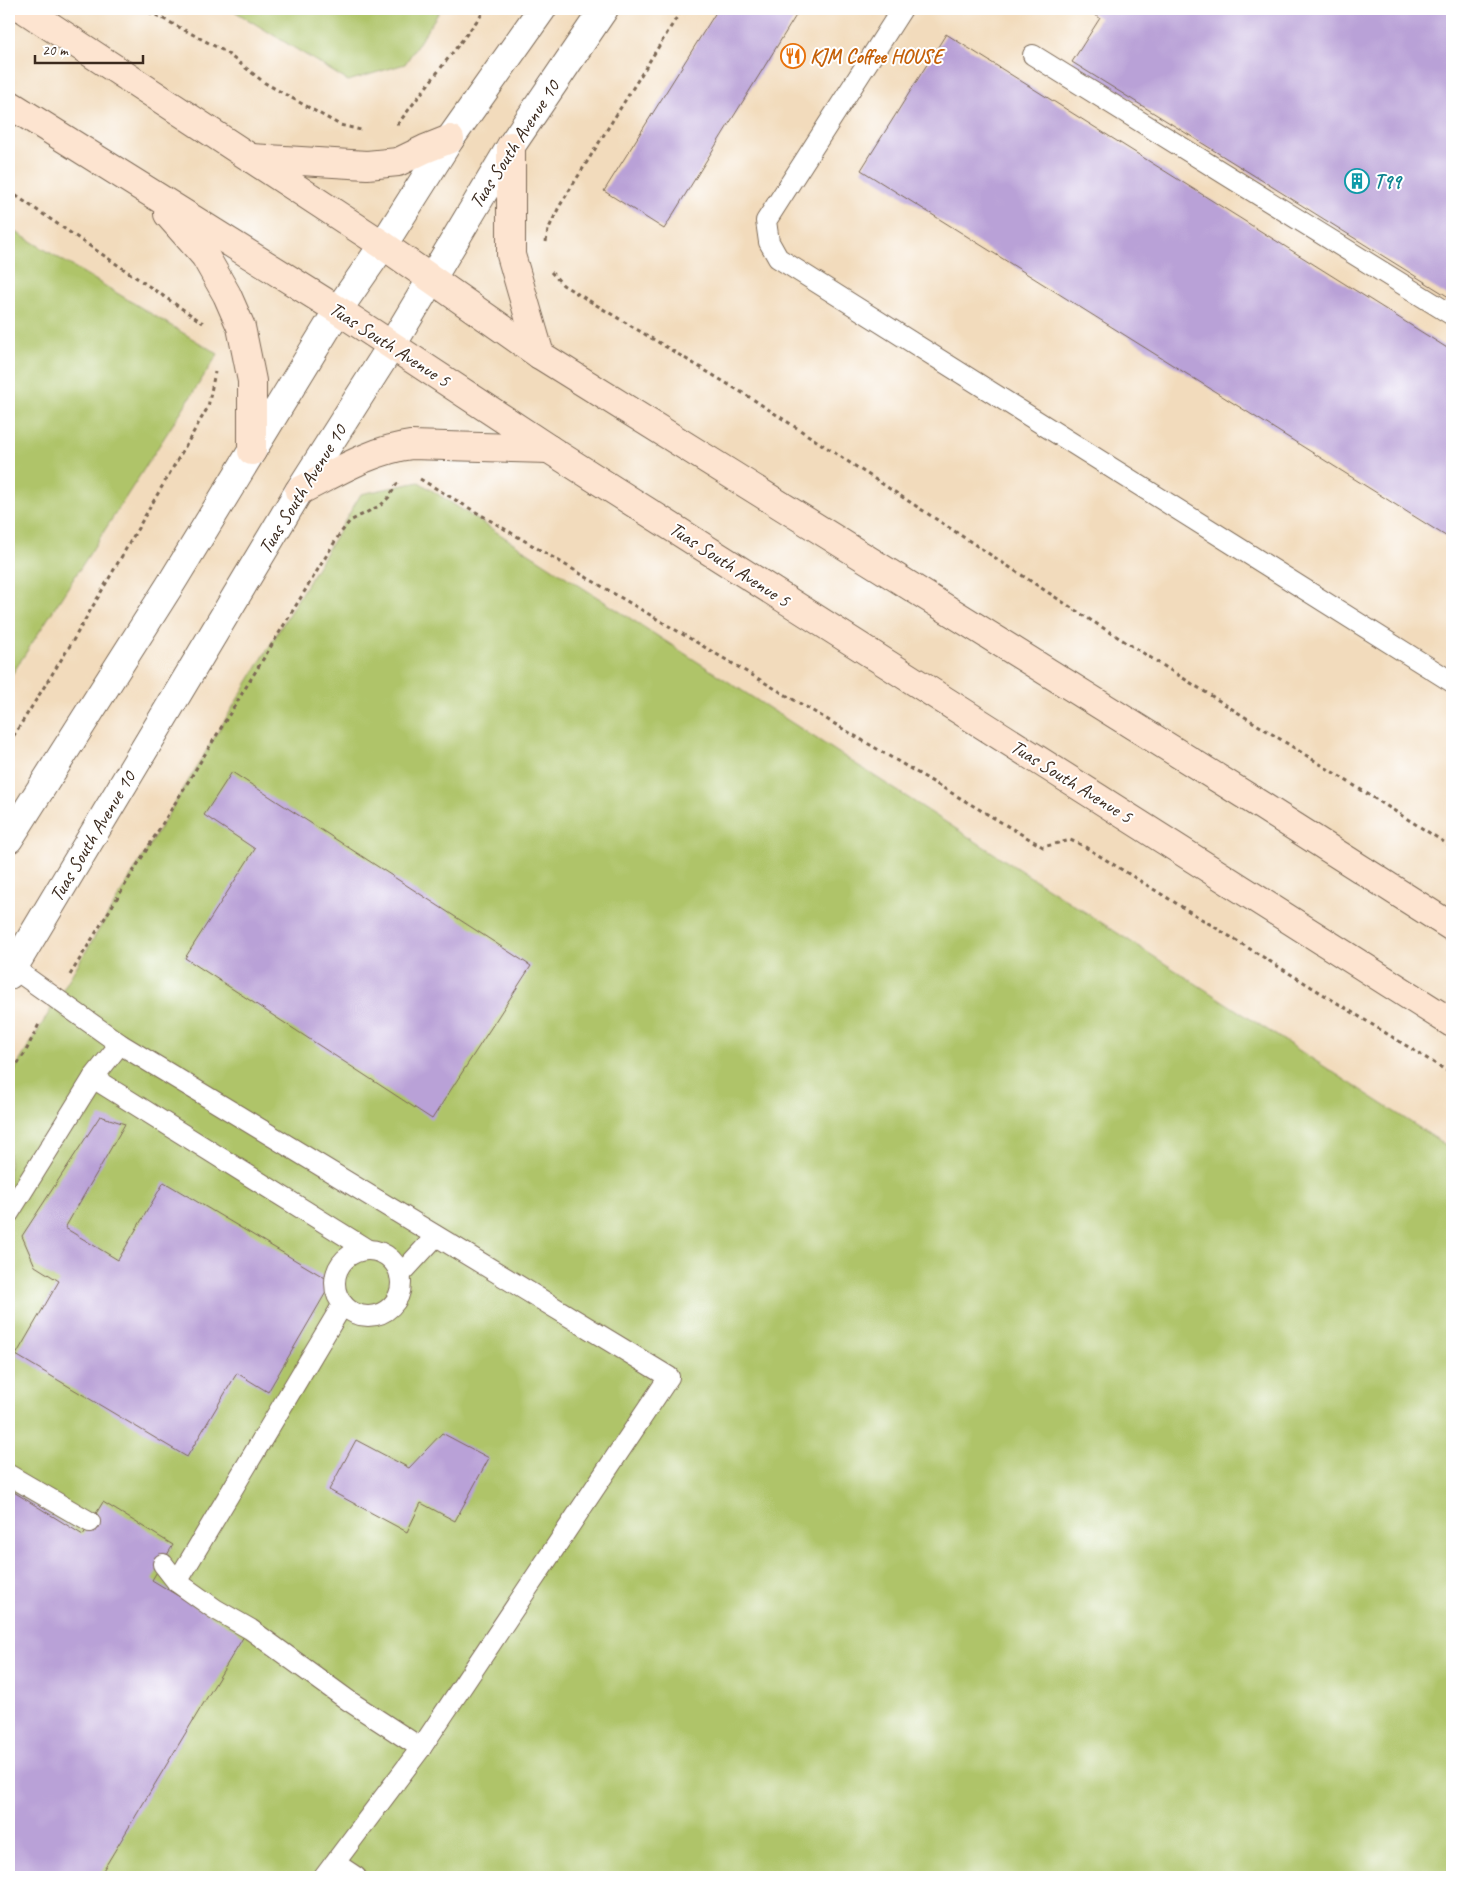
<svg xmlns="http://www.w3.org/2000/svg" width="1461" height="1886" font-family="Caveat,sans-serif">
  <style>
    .green { fill: #afc469; stroke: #757744 }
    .building { fill: #b9a1d7 }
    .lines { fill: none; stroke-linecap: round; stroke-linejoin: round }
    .service-casing { stroke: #7b6855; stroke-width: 22 }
    .minor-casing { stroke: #7b6855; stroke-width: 30 }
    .secondary-casing { stroke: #7b6855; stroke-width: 30 }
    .path { stroke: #7b6855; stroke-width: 3; stroke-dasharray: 4 4; stroke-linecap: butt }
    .service { stroke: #fff; stroke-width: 20 }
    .minor { stroke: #fff; stroke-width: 28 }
    .secondary { stroke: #fde4d0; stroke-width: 28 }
    .labels { text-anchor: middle; stroke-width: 4; stroke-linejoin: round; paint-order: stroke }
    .food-label { font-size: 20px; font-weight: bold; fill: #c56008; stroke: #fff; text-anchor: start }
    .street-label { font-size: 20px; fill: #3b2a1e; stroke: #fff }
    .culture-label { font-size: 20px; font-weight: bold; fill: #0d838f; stroke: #fff; text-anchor: start }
  </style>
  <rect width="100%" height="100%" fill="#fff"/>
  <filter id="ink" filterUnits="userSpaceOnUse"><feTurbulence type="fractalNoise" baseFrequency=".02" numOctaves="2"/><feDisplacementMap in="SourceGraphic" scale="10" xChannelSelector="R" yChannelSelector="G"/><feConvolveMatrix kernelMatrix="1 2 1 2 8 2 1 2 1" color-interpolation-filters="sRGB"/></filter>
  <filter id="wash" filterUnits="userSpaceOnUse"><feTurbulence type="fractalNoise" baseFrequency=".0096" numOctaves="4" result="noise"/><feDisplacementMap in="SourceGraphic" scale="20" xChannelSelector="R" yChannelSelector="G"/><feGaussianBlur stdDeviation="1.12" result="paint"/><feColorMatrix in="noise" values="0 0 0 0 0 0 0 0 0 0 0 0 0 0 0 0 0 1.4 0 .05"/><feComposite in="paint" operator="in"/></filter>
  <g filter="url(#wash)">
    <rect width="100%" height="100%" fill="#f2dbbc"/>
    <g class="green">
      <polygon points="231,9 441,9 405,64 348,81"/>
      <polygon points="9,228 218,354 9,679"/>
      <polygon points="419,482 1452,1149 1452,1877 9,1877 9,1079 361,494"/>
    </g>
    <g id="blocks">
      <g class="building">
        <polygon points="718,9 800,9 664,229 604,191"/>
        <polygon points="1085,9 1452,9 1452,299 1072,62 1100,18"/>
        <polygon points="946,34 1452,351 1452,540 861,170"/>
        <polygon points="232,772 531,966 432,1119 185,958 255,849 204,815"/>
        <polygon points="100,1116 125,1124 65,1228 118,1260 164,1182 332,1282 268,1392 237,1373 187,1457 16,1355 59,1281 35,1266 22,1236"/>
        <polygon points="442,1433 489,1458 455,1521 421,1503 407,1532 329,1490 356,1440 409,1468"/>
        <polygon points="9,1489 83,1535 103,1502 173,1545 152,1580 244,1636 99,1877 9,1877"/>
      </g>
    </g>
  </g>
  <g filter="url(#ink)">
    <use href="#blocks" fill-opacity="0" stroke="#7b6855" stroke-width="1"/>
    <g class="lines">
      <defs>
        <g id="service">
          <polyline points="902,9 766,221 769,242 778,258 1452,682"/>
          <polyline points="1033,55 1452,315"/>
          <polyline points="13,968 120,1044 669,1377 421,1748"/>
          <polyline points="93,1078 368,1250"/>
          <polyline points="9,1213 93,1078 120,1044"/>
          <circle cx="368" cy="1283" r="33"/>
          <polyline points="400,1275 436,1236"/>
          <polyline points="9,1475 90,1522"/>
          <polyline points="163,1564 177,1582 215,1609 250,1629 349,1701 421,1748 324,1877"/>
          <polyline points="177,1582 343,1304"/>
          <polyline points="335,1863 356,1877"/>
        </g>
        <g id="minor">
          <polyline points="9,839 172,582 338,310 383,245 450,139 542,9"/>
          <polyline points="9,975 299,491 392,345 511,146 604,9"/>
        </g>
        <g id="secondary">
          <polyline points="24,9 383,245 540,355 1259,804 1452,927"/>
          <polyline points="9,104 338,310 549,449 1452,1023"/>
          <polyline points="511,146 511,255 540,355"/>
          <polyline points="251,158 367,165 398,162 425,149 450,139"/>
          <polyline points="168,214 205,256 227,295 241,327 252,381 252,451"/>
          <path d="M299,491c35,-17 72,-41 112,-46l138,4"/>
        </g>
      </defs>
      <use href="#service" class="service-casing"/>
      <use href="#minor" class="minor-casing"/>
      <use href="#secondary" class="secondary-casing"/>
      <g class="path">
        <polyline points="141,9 158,16 224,51 265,83 340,125 361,130"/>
        <polyline points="397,125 486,9"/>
        <polyline points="9,191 203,323"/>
        <polyline points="546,242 548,230 559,207 682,9"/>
        <polyline points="551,272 563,285 751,398 1081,614 1452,847"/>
        <polyline points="420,479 1043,847 1070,840 1082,845 1452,1074"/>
        <polyline points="9,743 71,644 208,407 215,372"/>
        <polyline points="70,975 339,535 350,521 381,505 389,497 398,482"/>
        <polyline points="9,1077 25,1053 40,1022"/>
      </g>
      <use href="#service" class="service"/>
      <use href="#minor" class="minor"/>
      <use href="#secondary" class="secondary"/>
    </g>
  </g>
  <defs>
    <symbol id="restaurant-ring" viewBox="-11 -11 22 22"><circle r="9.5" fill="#fff" stroke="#e8710a" stroke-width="1.5"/><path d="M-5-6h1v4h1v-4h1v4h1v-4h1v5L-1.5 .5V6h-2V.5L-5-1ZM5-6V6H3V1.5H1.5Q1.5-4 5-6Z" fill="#e8710a"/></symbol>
    <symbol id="building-ring" viewBox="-11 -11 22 22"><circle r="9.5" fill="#fff" stroke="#0f9aa8" stroke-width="1.5"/><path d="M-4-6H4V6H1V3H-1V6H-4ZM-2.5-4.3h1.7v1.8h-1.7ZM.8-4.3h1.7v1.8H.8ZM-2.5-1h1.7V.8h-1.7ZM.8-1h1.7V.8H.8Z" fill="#0f9aa8"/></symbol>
  </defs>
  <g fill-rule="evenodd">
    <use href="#restaurant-ring" x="779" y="42" width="28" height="28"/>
    <use href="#building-ring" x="1343" y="167" width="28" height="28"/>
  </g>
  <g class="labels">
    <g class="food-label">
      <text x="810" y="63">KJM Coffee HOUSE</text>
    </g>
    <g class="street-label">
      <text transform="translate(514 144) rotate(-57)" y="7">Tuas South Avenue 10</text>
      <text transform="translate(390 344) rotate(33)" y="7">Tuas South Avenue 5</text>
      <text transform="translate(302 489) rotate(-58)" y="7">Tuas South Avenue 10</text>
      <text transform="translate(730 564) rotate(33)" y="7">Tuas South Avenue 5</text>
      <text transform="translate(1072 781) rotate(32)" y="7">Tuas South Avenue 5</text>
      <text transform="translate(92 836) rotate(-59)" y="7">Tuas South Avenue 10</text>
    </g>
    <g class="culture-label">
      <text x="1374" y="188">T99</text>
    </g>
  </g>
  <rect width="1461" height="1886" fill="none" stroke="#fff" stroke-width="30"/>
  <path d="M35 55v8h108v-8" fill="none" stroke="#3b2a1e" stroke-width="2.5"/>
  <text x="42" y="55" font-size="15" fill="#3b2a1e" stroke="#ffffff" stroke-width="4" paint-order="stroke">20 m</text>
</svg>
